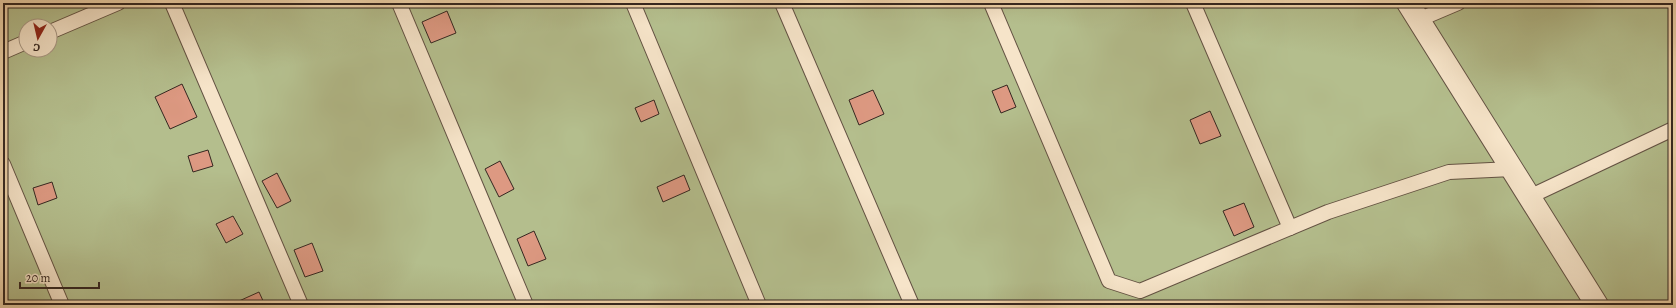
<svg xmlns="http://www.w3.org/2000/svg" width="1676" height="308" font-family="Alegreya,serif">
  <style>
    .green { fill: #b4be8d; stroke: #747256; fill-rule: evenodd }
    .building { fill: #dd9982; stroke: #342620 }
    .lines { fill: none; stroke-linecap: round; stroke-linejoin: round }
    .service-casing { stroke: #635243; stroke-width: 16 }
    .minor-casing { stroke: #635243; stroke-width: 24 }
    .service { stroke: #f6e4c9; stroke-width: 14 }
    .minor { stroke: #f6e4c9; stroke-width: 22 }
  </style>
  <rect width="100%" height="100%" fill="#f1d5ac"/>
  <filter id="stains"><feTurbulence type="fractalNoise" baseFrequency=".005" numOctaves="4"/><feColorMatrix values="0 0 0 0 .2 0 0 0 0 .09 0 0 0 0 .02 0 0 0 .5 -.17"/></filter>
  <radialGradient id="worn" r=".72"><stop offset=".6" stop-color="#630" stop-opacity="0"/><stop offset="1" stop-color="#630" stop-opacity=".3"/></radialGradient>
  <path class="green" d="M3,3h1670v302h-1670zM26,26h24v24h-24z"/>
  <g class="building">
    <polygon points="447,11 456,33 431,43 422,22"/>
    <polygon points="182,84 197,117 170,129 155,97"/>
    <polygon points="1007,85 1016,107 1001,113 992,91"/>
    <polygon points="873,90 884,114 859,125 849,100"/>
    <polygon points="654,100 659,114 641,122 635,108"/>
    <polygon points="1210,111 1221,136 1200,144 1190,120"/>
    <polygon points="208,150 213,166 193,172 188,156"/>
    <polygon points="500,161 514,189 499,197 485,169"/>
    <polygon points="277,173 291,201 277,208 262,181"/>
    <polygon points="684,175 690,190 663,202 657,187"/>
    <polygon points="52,182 57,198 38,205 33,188"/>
    <polygon points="1244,203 1254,227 1234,236 1223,211"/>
    <polygon points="233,216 243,234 226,243 216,224"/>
    <polygon points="534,231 546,259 528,266 517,239"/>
    <polygon points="312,243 323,271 305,277 294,250"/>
    <polygon points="259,292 265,305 241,305 239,301"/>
  </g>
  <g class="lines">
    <defs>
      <g id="service">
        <polyline points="172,3 301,305"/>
        <polyline points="399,3 526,305"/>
        <polyline points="633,3 759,305"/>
        <polyline points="782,3 912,305"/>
        <polyline points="991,3 1109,281 1140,291 1328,212 1449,172 1512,169"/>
        <polyline points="1193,3 1290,228"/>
        <polyline points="1418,20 1458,3"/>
        <polyline points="50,32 118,3"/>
        <polyline points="3,52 26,42"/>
        <polyline points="3,164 62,305"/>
        <polyline points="1529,197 1673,129"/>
      </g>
      <polyline id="minor" points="1408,3 1597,305"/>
    </defs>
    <use href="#service" class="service-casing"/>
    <use href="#minor" class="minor-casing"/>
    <use href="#service" class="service"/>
    <use href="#minor" class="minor"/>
  </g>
  <rect width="1676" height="308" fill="none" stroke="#f1d5ac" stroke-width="16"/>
  <rect x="4" y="4" width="1668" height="300" fill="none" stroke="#342620" stroke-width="2"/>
  <rect x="8" y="8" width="1660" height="292" fill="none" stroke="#342620"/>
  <g transform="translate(38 38) rotate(188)"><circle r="19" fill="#f6e4c9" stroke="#a89885"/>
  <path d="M0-3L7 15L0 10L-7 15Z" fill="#8f2418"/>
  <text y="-6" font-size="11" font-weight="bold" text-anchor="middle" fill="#342620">С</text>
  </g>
  <path d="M20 282v6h79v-6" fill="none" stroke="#342620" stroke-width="2"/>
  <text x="26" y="282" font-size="12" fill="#342620" stroke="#f6e4c9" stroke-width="3" paint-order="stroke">20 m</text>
  <rect width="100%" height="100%" filter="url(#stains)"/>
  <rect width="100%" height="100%" fill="url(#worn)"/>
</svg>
